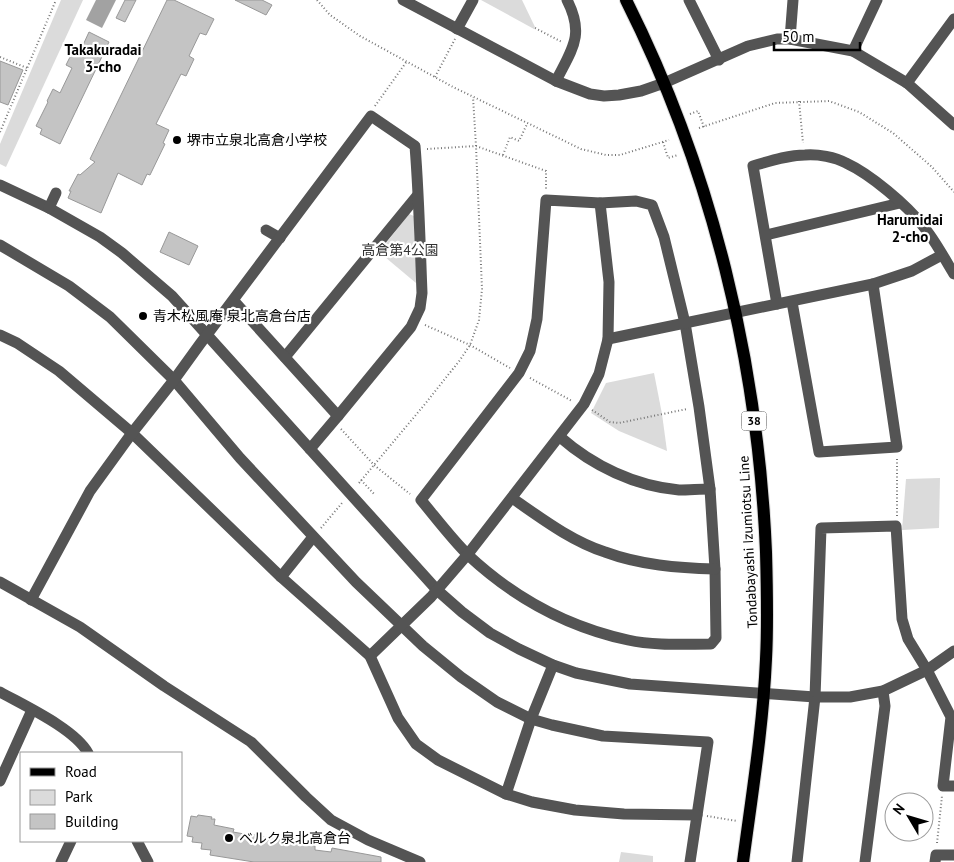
<svg xmlns="http://www.w3.org/2000/svg" width="954" height="862" font-family="'PT Sans','Noto Sans JP',sans-serif">
  <style>
    .green { fill: #dbdbdb }
    .water { fill: #a2a2a2 }
    .building { fill: #c4c4c4; stroke: #989898 }
    .lines { fill: none; stroke-linecap: round; stroke-linejoin: round }
    .major-casing { stroke: #dbdbdb; stroke-width: 14 }
    .path { stroke: #767676; stroke-width: 2; stroke-dasharray: 1 2.5; stroke-linecap: butt }
    .minor { stroke: #545454; stroke-width: 11 }
    .major { stroke: #000; stroke-width: 12 }
    .poi-dot { fill: #000; stroke: #fff; stroke-width: 2 }
    .labels { text-anchor: middle; stroke-width: 4.5; stroke-linejoin: round; paint-order: stroke }
    .shield { fill: #fff; stroke: #4c4c4c; stroke-width: 1 }
    .shield-label { font-size: 12px; font-weight: bold; fill: #000 }
    .poi-label { font-size: 14px; fill: #000; stroke: #fff; text-anchor: start }
    .park-label { font-size: 14px; fill: #323232; stroke: #fff }
    .street-label { font-size: 14px; fill: #000; stroke: #fff }
    .neighbourhood-label { font-size: 15px; font-weight: bold; fill: #000; stroke: #fff }
  </style>
  <rect width="100%" height="100%" fill="#fff"/>
  <g class="green">
    <polygon points="61,0 83,0 6,167 0,164 0,144"/>
    <polygon points="481,0 522,0 535,27 534,29"/>
    <polygon points="409,214 414,216 416,283 379,252"/>
    <polygon points="654,373 662,414 667,451 619,431 591,413 606,383"/>
    <polygon points="940,478 939,528 902,530 906,479"/>
    <polygon points="621,852 653,856 653,862 619,862"/>
  </g>
  <polygon class="water" points="96,0 116,0 102,28 86,20"/>
  <g class="building">
    <polygon points="125,0 136,0 125,22 116,18"/>
    <polygon points="167,0 174,0 214,19 206,35 200,33 189,56 194,59 186,76 181,74 156,124 169,130 163,143 165,144 150,175 147,174 142,185 118,173 101,213 68,198 71,191 69,191 78,174 80,175 95,162 90,159"/>
    <polygon points="235,0 262,0 272,5 266,15"/>
    <polygon points="89,32 109,42 60,144 40,134 42,129 36,126 48,102 47,101 53,89 60,93 72,68 66,65 72,53 78,56"/>
    <polygon points="0,61 23,70 8,105 0,102"/>
    <polygon points="169,232 198,246 189,265 160,252"/>
    <polygon points="198,815 212,817 211,819 215,819 214,825 234,829 233,832 250,835 250,834 315,846 315,850 331,852 332,848 381,857 381,862 254,862 210,855 211,850 201,849 202,843 192,842 193,837 187,836 191,816 197,817"/>
  </g>
  <g class="lines">
    <defs>
      <path id="major" d="M626,0c86,171 132,362 140,552 1,36 2,71 0,107 -3,68 -14,135 -23,203"/>
    </defs>
    <use href="#major" class="major-casing"/>
    <g class="path">
      <polyline points="317,0 330,15 360,36 453,87 581,149 606,155 620,155 669,140"/>
      <polyline points="535,28 562,42"/>
      <polyline points="0,57 27,68"/>
      <polyline points="435,77 455,39"/>
      <polyline points="799,101 803,143"/>
      <polyline points="375,106 407,61"/>
      <polyline points="690,114 698,111 704,127"/>
      <polyline points="699,128 775,103 829,101 859,112 893,133 932,167 954,192"/>
      <polyline points="0,132 56,0"/>
      <polyline points="663,142 668,158 678,155"/>
      <polyline points="427,149 476,146 546,171 546,190"/>
      <polyline points="503,155 510,137 519,141 527,124"/>
      <polyline points="425,325 470,345 510,368"/>
      <polyline points="530,378 572,401"/>
      <polyline points="592,410 610,422 619,423 687,409"/>
      <polyline points="341,429 374,465 410,494"/>
      <polyline points="361,480 375,495"/>
      <polyline points="359,483 425,404 460,360 470,345 479,320 482,289 476,146 473,97"/>
      <polyline points="897,516 897,458"/>
      <polyline points="321,528 342,503"/>
      <polyline points="707,816 737,821"/>
      <polyline points="937,843 942,796"/>
    </g>
    <g class="minor">
      <polyline points="403,0 556,81 590,94 604,96 619,95 641,91 664,83 748,46 777,39 790,39 853,51 907,83 954,125"/>
      <polyline points="689,0 719,60"/>
      <polyline points="457,29 473,0"/>
      <polyline points="790,39 793,0"/>
      <polyline points="853,51 877,0"/>
      <path d="M556,81c16,-32 29,-46 11,-81"/>
      <polyline points="907,83 954,19"/>
      <polyline points="0,185 49,208 100,237 122,253 172,296 437,590 462,612 490,633 519,649 553,665 576,673 630,684 815,697 850,697 883,691 927,670 954,651"/>
      <path d="M546,200l54,3 36,-2 16,4 12,32 21,86 14,84 11,82 5,80 1,69 -5,6c-27,0 -56,2 -83,-4 -60,-13 -115,-43 -160,-85 -17,-17 -32,-37 -47,-55l98,-127 11,-22 7,-32z"/>
      <polyline points="49,208 56,193"/>
      <polyline points="266,230 280,238"/>
      <polyline points="766,235 900,203"/>
      <polyline points="0,245 69,286 110,317 174,380 240,458 356,582 423,646 461,677 497,702 531,719 552,725 603,736 708,742 690,862"/>
      <polyline points="792,302 819,452 897,447 873,284"/>
      <path d="M777,304l-24,-138c17,-5 35,-11 52,-11 13,-1 30,2 41,8 24,11 61,42 77,63 12,14 21,32 31,48"/>
      <polyline points="0,335 17,343 59,371 132,433 281,577 370,656 398,718 416,744 438,760 506,794 532,802 575,810 624,814 697,815"/>
      <polyline points="608,339 873,284 912,271 942,255"/>
      <polyline points="285,357 417,196"/>
      <path d="M560,437c33,29 75,49 119,53 10,0 21,-1 31,-1"/>
      <polyline points="310,449 338,416"/>
      <path d="M512,498c29,20 59,43 93,54 35,13 73,16 110,17"/>
      <polyline points="281,577 313,537"/>
      <polyline points="0,582 80,627 164,686 251,742 306,797 331,820 368,840 420,862"/>
      <path d="M31,600l59,-109 42,-58 42,-53 26,-36 171,-228 44,30c4,49 5,98 7,147l-2,15 -9,19 -73,89 -105,-116"/>
      <polyline points="370,656 431,597 468,554 584,404 599,374 608,339 609,282 600,203"/>
      <path d="M0,692c25,14 75,37 88,61"/>
      <polyline points="0,781 32,710"/>
      <polyline points="506,794 531,719 553,665"/>
      <polyline points="137,841 148,862"/>
      <polyline points="61,862 71,841"/>
      <polyline points="797,862 815,697 821,528 896,526 902,619 908,639 927,670 951,717 943,786 954,786"/>
      <polyline points="865,862 885,706 883,691"/>
      <polyline points="935,862 936,855 954,855"/>
    </g>
    <use href="#major" class="major"/>
  </g>
  <g class="poi-dot">
    <circle cx="177" cy="140" r="5"/>
    <circle cx="143" cy="316" r="5"/>
    <circle cx="229" cy="838" r="5"/>
  </g>
  <g class="labels">
    <rect class="shield" x="741.5" y="411.5" width="25" height="19" rx="4"/>
    <g class="shield-label">
      <text x="754" y="425">38</text>
    </g>
    <g class="poi-label">
      <text x="187" y="145">堺市立泉北高倉小学校</text>
      <text x="153" y="321">青木松風庵 泉北高倉台店</text>
      <text x="239" y="843">ベルク泉北高倉台</text>
    </g>
    <g class="park-label">
      <text x="400" y="255">高倉第4公園</text>
    </g>
    <g class="street-label">
      <text transform="translate(748 542) rotate(-93)" y="5">Tondabayashi Izumiotsu Line</text>
    </g>
    <g class="neighbourhood-label">
      <text x="103" y="55">Takakuradai<tspan x="103" dy="17">3-cho</tspan></text>
      <text x="910" y="225">Harumidai<tspan x="910" dy="17">2-cho</tspan></text>
    </g>
  </g>
  <rect x="20" y="752" width="162" height="90" fill="#ffffff" stroke="#999999"/>
  <rect x="30" y="768" width="25" height="8" fill="#000000" stroke="#999999"/>
  <text x="65" y="777" font-size="15" fill="#000000">Road</text>
  <rect x="30" y="790" width="25" height="15" fill="#dbdbdb" stroke="#999999"/>
  <text x="65" y="802" font-size="15" fill="#000000">Park</text>
  <rect x="30" y="814" width="25" height="15" fill="#c4c4c4" stroke="#999999"/>
  <text x="65" y="827" font-size="15" fill="#000000">Building</text>
  <g transform="translate(909 817) rotate(308)"><circle r="24" fill="#ffffff" stroke="#999999"/>
  <path d="M0-4L9 19L0 12L-9 19Z" fill="#000000"/>
  <text y="-8" font-size="14" font-weight="bold" text-anchor="middle" fill="#000000">N</text>
  </g>
  <path d="M774 42v8h86v-8" fill="none" stroke="#000000" stroke-width="2.5"/>
  <text x="782" y="42" font-size="15" fill="#000000" stroke="#ffffff" stroke-width="4" paint-order="stroke">50 m</text>
</svg>
